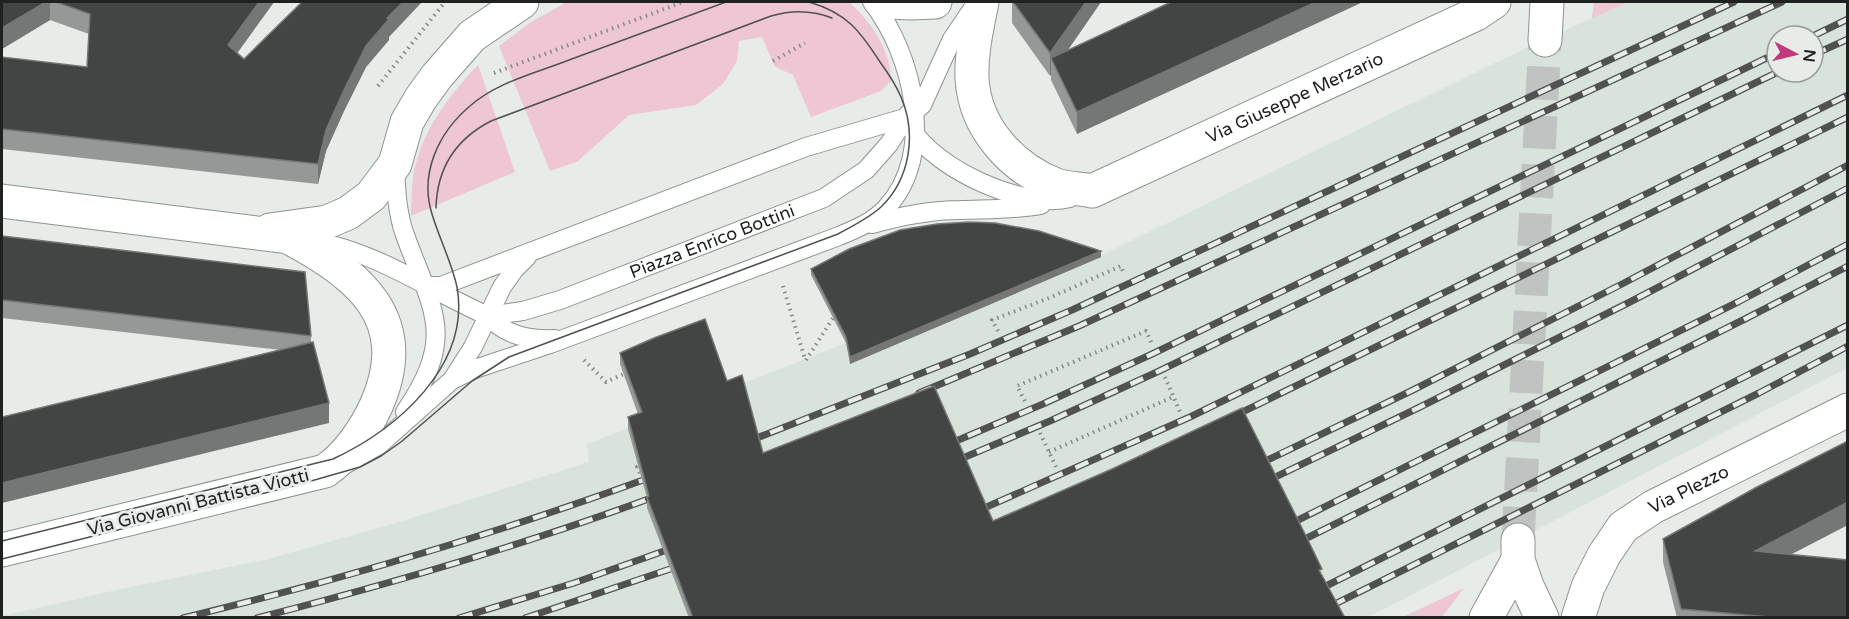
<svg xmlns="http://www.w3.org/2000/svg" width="1849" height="619" font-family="'Varela Round',sans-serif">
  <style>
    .built { fill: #d7e3db; fill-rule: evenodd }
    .green { fill: #eec6d4 }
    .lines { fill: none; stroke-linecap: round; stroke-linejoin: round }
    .primary-tunnel { stroke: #bfc3c1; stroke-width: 33; stroke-dasharray: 33 16; stroke-linecap: butt }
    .lane-casing { stroke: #8e9390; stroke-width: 20 }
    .street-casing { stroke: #8e9390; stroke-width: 35 }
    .primary-casing { stroke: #8e9390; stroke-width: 35 }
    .path { stroke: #878a88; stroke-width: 4; stroke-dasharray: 1.5 4.5; stroke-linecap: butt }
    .lane { stroke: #fff; stroke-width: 18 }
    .street { stroke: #fff; stroke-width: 33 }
    .primary { stroke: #fff; stroke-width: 33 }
    .tram { stroke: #4f5251; stroke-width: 1.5 }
    .rail-casing { stroke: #4f5251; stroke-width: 7 }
    .rail { stroke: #e7ece9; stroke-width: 4.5; stroke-dasharray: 14; stroke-linecap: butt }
    .wall { fill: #949896 }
    .shaded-wall { fill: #747775 }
    .building { fill: #424543; stroke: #747775; stroke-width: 1.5 }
    .labels { text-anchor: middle; stroke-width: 6; stroke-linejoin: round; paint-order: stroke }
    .street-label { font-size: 18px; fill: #1f2120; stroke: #e7ece9 }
  </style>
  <rect width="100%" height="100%" fill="#e7ece9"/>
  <path class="built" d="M1594,2h253v366l-478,249 -1367,1v-2l119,-27 147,-30 131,-37 190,-60 -2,-18 54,-21 -21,-59 106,26 120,-47 5,21 220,-94 426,-208 95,-44zM1777,36h36v36h-36z"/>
  <g class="green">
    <path d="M567,2h282c22,20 42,48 42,79l-10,10 -70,26 -18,-42 -18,-8 -13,-30 -23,4 -2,20 -14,23 -27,21 -67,10 -52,47 -27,9 -51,-125 32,-24z"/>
    <polygon points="1594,2 1628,2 1592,18"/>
    <path d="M478,65l37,107 -104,44c1,-19 0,-39 6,-56 10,-36 35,-68 61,-95z"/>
    <polygon points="1464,588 1442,617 1403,617"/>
  </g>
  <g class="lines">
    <polyline class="primary-tunnel" points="1518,540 1545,40"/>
    <defs>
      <g id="lane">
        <path d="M911,128c24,41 113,82 159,70"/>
        <path d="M395,166c1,23 2,47 10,69 28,77 52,100 0,177"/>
        <path d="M872,224c29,-8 58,-14 88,-14 28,-1 54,0 81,-5"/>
        <path d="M314,241c63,11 117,50 174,75 18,20 41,24 67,23"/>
        <polyline points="426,286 441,286 806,147 908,117 922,105 952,39 973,8"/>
        <path id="s1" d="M488,316l35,-5 37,-11 264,-102 42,-28 23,-26 19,-30"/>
        <path d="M452,380l23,-11 75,-25 289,-108c17,-7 34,-14 47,-28 51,-54 27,-154 -14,-206"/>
        <polyline points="346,464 379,445 452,380 473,347 502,287 514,270 527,257"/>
      </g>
      <g id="street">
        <polyline points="888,2 911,3 935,2"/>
        <path id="s2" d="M982,2c-5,25 -11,51 -10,77 3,49 40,89 84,106 12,4 24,3 36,6l384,-177 18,-12"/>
        <path d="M2,201l286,36c71,37 127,82 88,169 -11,24 -29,50 -51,65l-323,79"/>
        <polyline points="270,230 327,222 348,213 371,196 395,164 407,122 421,98 437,76 472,36 522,2"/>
        <path id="s3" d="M1578,618l10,-31 16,-32 19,-28 30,-20 195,-97"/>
      </g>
      <g id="primary">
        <polyline points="1545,40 1547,2"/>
        <polyline points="1518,540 1518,560 1527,586 1542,618"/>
        <polyline points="1486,618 1518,560"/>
      </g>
    </defs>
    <use href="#lane" class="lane-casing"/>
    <use href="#street" class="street-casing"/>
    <use href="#primary" class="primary-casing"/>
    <g class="path">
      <polyline points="773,61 805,43"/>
      <polyline points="494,73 683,2"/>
      <polyline points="378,86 445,2"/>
      <polyline points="783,286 805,359"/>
      <polyline points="998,331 992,320 1049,298 1121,266 1124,274"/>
      <polyline points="584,360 606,382 626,373"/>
      <polyline points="806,360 835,315"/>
      <polyline points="1165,377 1180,412"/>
      <polyline points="1025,401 1017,386 1146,331 1152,344"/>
      <polyline points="1040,433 1057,469"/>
      <polyline points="1049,452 1173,397"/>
      <polyline points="640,473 637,467 641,465"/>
    </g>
    <use href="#lane" class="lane"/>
    <use href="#street" class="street"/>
    <use href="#primary" class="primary"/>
    <g class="tram">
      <path d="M436,208c1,-40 20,-69 55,-87l280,-105c20,-6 41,-6 61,2"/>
      <path d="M2,541l331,-82c64,-30 138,-93 124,-172 -5,-24 -18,-49 -25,-73 -13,-41 7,-82 38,-108 27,-24 66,-33 99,-46 52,-19 105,-39 157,-58"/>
      <path d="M2,559l295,-74 63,-18 21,-11 20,-14 71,-61 37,-24 329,-123c14,-8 30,-15 43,-27 29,-28 36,-73 20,-110 -5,-12 -13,-24 -21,-35 -20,-31 -33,-49 -71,-60"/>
    </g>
    <defs>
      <g id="rail">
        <polyline points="1813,36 1848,19"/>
        <polyline points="1813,55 1848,39"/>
        <polyline points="919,393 1079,326 1782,2"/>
        <polyline points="1230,418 1848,117"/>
        <polyline points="744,443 970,354 1072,310 1734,2"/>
        <polyline points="942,447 1043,404 1150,355 1777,53"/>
        <polyline points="951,463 1050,421 1157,372 1778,72"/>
        <polyline points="1255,466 1411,391 1622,284 1848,165"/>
        <polyline points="1261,484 1418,408 1630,302 1848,188"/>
        <polyline points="973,513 1190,417 1848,95"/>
        <polyline points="1284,527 1738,302 1848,244"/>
        <polyline points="1293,545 1745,319 1848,266"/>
        <polyline points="1312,593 1848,325"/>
        <path d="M183,618c161,-39 319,-86 474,-143"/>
        <path d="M257,618c137,-35 273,-75 405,-124"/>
        <polyline points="459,618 574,583 678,546"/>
        <polyline points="525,618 685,564"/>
        <polyline points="1307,618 1759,393 1848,346"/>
      </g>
    </defs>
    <use href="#rail" class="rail-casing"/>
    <use href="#rail" class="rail"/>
  </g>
  <g class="wall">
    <polygon points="2,2 274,2 237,53 244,59 389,37 389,40 366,67 344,111 326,151 318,184 2,149 2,57 87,67 89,34 50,20 2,49"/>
    <polygon points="1012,2 1101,2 1068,50 1171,2 1077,134 1051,80 1051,74 1050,76 1012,23"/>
    <polygon points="2,236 311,336 311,342 329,423 281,350 2,318"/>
    <polygon points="1101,257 850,364 846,343 811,275 811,269"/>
    <polygon points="620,353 727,381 763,453 993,521 1322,575 1345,618 689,618 647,508 647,498 628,429 628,417 638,414 620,364"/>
    <polygon points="1663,539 1791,554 1848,618 1677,618 1663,562"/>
  </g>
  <g class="shaded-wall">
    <polygon points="46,2 50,2 50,20 2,49 2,28"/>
    <polygon points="259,2 274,2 228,66 228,45"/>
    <polygon points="403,2 422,2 389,37 389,40 366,67 344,111 326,151 318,184 318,164 326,130 344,90 366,46 387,18"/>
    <polygon points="1086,2 1101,2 1056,67 1051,58 1051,74 1050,76 1050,53"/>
    <polygon points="1316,2 1363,2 1077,134 1077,112"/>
    <polygon points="1101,251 1101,257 850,364 850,357"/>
    <polygon points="329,403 329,423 2,503 2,483"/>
    <polygon points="1848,502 1848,525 1755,573 1755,551"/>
  </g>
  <g class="building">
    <polygon points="2,2 46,2 2,28"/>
    <polygon points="56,2 259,2 228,45 244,59 302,2 403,2 387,18 389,19 366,46 344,90 326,130 318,164 2,129 2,57 87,67 90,14"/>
    <polygon points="1013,2 1086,2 1050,53"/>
    <polygon points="1171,2 1316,2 1077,112 1051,58"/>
    <polygon points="969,222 995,223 1039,231 1101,251 850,357 846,337 811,269 849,249 900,230 937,224"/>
    <polygon points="2,236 305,272 311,336 2,300"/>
    <polygon points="705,319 727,381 742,375 763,453 934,386 993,521 1112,469 1242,408 1306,536 1322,569 1319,570 1345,618 693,618 647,497 649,496 628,417 642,412 620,353 654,338"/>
    <polygon points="313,342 329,403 2,483 2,417"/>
    <polygon points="1848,441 1848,502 1755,551 1848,560 1848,618 1780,618 1681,609 1663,539 1757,487"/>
  </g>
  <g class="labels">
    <g class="street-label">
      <text dy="6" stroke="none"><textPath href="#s2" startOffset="480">Via Giuseppe Merzario</textPath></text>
      <text dy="6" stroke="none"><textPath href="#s1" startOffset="237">Piazza Enrico Bottini</textPath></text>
      <text dy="6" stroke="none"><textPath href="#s3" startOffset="178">Via Plezzo</textPath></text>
      <text transform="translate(198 502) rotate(-14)" y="6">Via Giovanni Battista Viotti</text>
    </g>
  </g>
  <rect width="1849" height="619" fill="none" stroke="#1f2120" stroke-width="6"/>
  <g transform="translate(1795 54) rotate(97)"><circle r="28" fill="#e7ece9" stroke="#979b99" stroke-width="1.5"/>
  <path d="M0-4.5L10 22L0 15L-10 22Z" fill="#c03a7c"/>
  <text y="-9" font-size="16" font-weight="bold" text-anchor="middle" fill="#1f2120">N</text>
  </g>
</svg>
